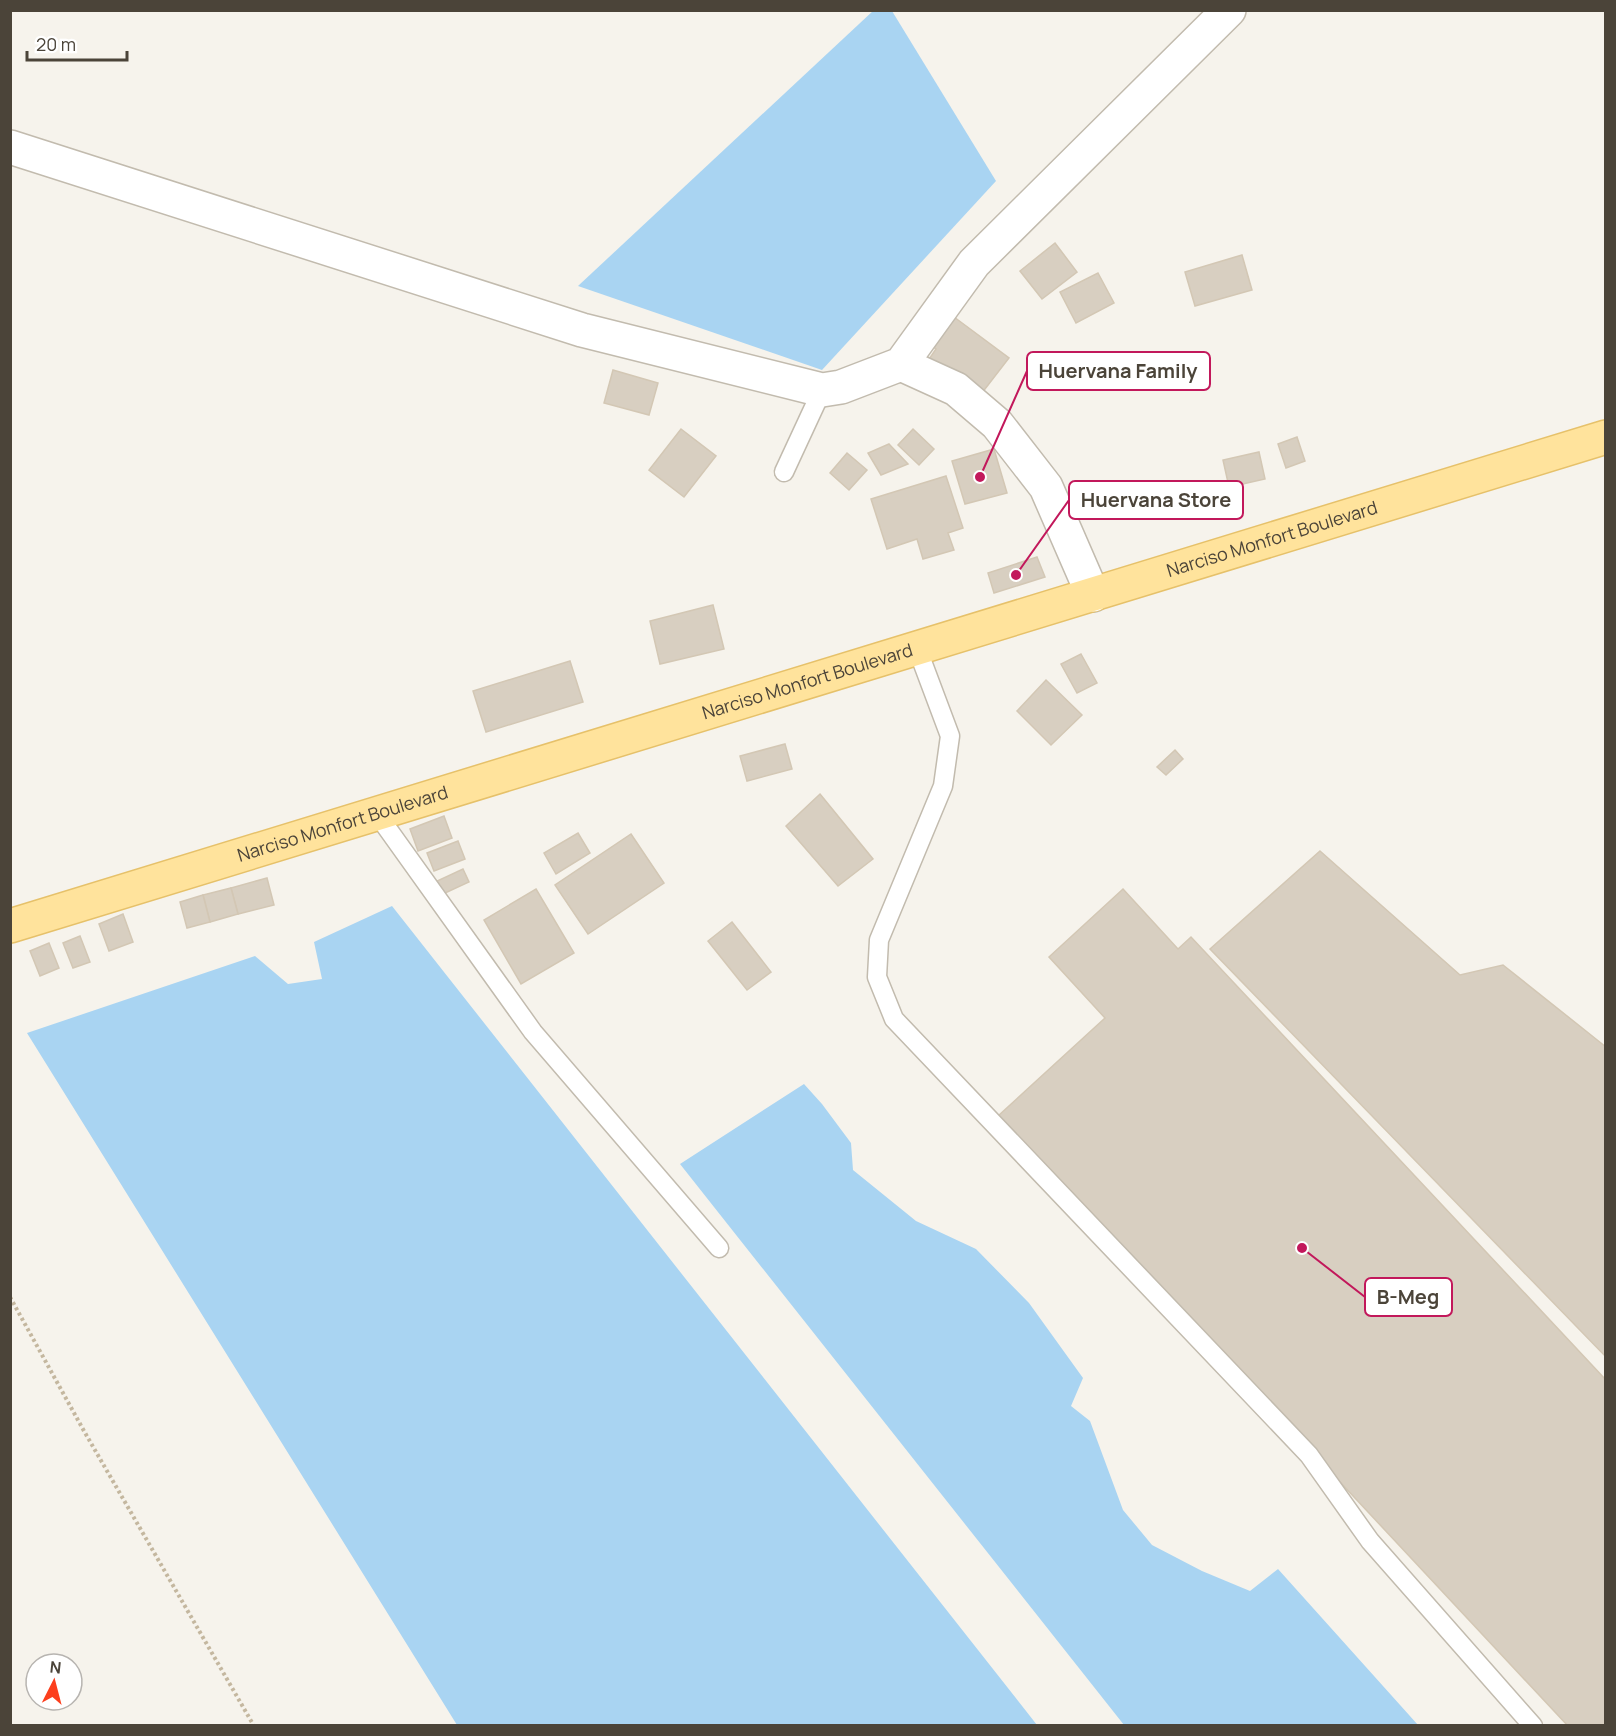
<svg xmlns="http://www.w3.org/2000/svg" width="1616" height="1736" font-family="Manrope,sans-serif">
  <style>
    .water { fill: #a9d4f2 }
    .building { fill: #d8cfc1; stroke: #d3c7b4; stroke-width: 1.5 }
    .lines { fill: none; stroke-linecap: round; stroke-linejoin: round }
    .lane-casing { stroke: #c2bbae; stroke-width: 21 }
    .street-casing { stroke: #c2bbae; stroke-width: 36 }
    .primary-casing { stroke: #e6c16a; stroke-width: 36 }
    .path { stroke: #c4b79f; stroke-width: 4; stroke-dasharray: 3 3; stroke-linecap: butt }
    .lane { stroke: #fff; stroke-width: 18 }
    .street { stroke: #fff; stroke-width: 33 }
    .primary { stroke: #ffe39c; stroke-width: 33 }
    .labels { text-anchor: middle; stroke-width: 4.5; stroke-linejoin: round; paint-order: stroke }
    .street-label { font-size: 18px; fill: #4b4439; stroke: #fff }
    .leader { fill: none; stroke: #c2185b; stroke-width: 2 }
    .callout-dot { fill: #c2185b; stroke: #fff; stroke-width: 2 }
    .callout { fill: #fff; stroke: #c2185b; stroke-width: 2 }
    .callout-label { font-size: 20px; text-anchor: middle; font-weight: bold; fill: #4b4439 }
  </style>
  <rect width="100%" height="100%" fill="#f6f3ec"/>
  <g class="water">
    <polygon points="874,10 892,11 996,181 822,370 578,286"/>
    <polygon points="392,906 1037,1725 457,1725 27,1033 255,956 288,984 322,979 314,942"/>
    <polygon points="804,1084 822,1104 851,1143 853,1170 916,1221 976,1249 1029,1303 1083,1378 1071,1406 1090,1421 1123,1510 1152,1545 1202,1571 1250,1591 1278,1569 1418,1725 1124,1725 680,1164"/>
  </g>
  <g class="building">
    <polygon points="1055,243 1077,272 1042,299 1020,271"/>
    <polygon points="1242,255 1252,290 1195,306 1185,272"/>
    <polygon points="1098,273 1114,303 1076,323 1060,292"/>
    <polygon points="950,314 1009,358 975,402 925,365 936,349 928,343"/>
    <polygon points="613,370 658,383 649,415 604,403"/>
    <polygon points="681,429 716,456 684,497 649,470"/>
    <polygon points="913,429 934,449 919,465 898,445"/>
    <polygon points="1297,437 1305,461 1286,468 1278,444"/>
    <polygon points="889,444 908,464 881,475 868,453"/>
    <polygon points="994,449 1007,493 965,504 952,461"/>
    <polygon points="1259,452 1265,479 1229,487 1223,460"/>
    <polygon points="847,453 867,470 849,490 830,473"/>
    <polygon points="946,476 963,528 948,533 954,550 923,559 917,539 887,549 871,499"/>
    <polygon points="1037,557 1045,577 994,593 988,573"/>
    <polygon points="713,605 724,649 660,664 650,621"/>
    <polygon points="1081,654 1097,683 1077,693 1061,664"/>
    <polygon points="570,661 583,702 486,732 473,691"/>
    <polygon points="1046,680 1082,715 1051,745 1017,711"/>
    <polygon points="785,744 792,769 747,781 740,756"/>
    <polygon points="1175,750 1183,759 1166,775 1157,767"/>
    <polygon points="820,794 873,859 838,886 786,826"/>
    <polygon points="444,816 452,838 418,851 410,829"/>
    <polygon points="578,833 590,853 556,874 544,853"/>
    <polygon points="631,834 664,883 588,934 555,885"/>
    <polygon points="458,841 465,859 434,871 427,853"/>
    <polygon points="1320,851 1460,975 1503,965 1606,1047 1606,1357 1210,949"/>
    <polygon points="463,869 469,882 443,894 437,881"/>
    <polygon points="267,878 274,905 238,914 231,888"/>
    <polygon points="231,888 238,914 210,922 203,895"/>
    <polygon points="536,889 574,953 521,984 484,920"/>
    <polygon points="1123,889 1178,949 1191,937 1606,1380 1606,1726 1568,1726 998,1116 1105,1018 1049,957"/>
    <polygon points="203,895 210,922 187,928 180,902"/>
    <polygon points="123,914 133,942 109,951 99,924"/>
    <polygon points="732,922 771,972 747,990 708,941"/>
    <polygon points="80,936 90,962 73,968 63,943"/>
    <polygon points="49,943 59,968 40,976 30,951"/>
  </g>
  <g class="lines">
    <defs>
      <g id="lane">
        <polyline points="784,472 822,390"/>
        <polyline points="917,648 950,736 943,786 879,940 877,977 894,1019 1309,1455 1370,1541 1533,1726"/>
        <polyline points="377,814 533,1032 719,1248"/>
      </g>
      <g id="street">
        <polyline points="10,147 582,330 822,390 841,387 901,364 974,263 1229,10"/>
        <polyline points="901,364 956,389 997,424 1046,487 1093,595"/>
      </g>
      <g id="primary">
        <path id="s1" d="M10,926l1596,-489"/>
      </g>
    </defs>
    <use href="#lane" class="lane-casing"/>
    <use href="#street" class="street-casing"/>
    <use href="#primary" class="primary-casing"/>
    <polyline class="path" points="10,1297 84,1431 254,1726"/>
    <use href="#lane" class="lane"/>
    <use href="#street" class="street"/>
    <use href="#primary" class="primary"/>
  </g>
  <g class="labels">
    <g class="street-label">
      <text dy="6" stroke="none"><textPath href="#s1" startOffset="1320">Narciso Monfort Boulevard</textPath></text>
      <text dy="6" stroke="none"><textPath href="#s1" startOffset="834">Narciso Monfort Boulevard</textPath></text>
      <text dy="6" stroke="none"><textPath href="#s1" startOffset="348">Narciso Monfort Boulevard</textPath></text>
    </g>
  </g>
  <path class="leader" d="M980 477L1027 371M1016 575L1069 500M1302 1248L1365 1297"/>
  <g class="callout-dot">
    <circle cx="980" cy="477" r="6"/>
    <circle cx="1016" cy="575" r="6"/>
    <circle cx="1302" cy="1248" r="6"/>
  </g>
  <g class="callout">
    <rect x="1027" y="352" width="183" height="38" rx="6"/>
    <rect x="1069" y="481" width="174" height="38" rx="6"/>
    <rect x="1365" y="1278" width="87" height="38" rx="6"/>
  </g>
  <g class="callout-label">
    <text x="1118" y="378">Huervana Family</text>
    <text x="1156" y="507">Huervana Store</text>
    <text x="1408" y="1304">B-Meg</text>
  </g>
  <rect width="1616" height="1736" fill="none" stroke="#4b4439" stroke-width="24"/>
  <g transform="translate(54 1682) rotate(6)"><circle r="28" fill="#ffffff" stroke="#b7b4b0" stroke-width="1.5"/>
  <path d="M0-4.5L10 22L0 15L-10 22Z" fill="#fc3f1d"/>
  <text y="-9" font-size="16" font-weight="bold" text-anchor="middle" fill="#4b4439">N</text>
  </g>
  <path d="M27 51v9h100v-9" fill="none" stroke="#4b4439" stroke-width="3"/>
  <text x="36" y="51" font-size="18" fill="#4b4439" stroke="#ffffff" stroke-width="4.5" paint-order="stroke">20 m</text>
</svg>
